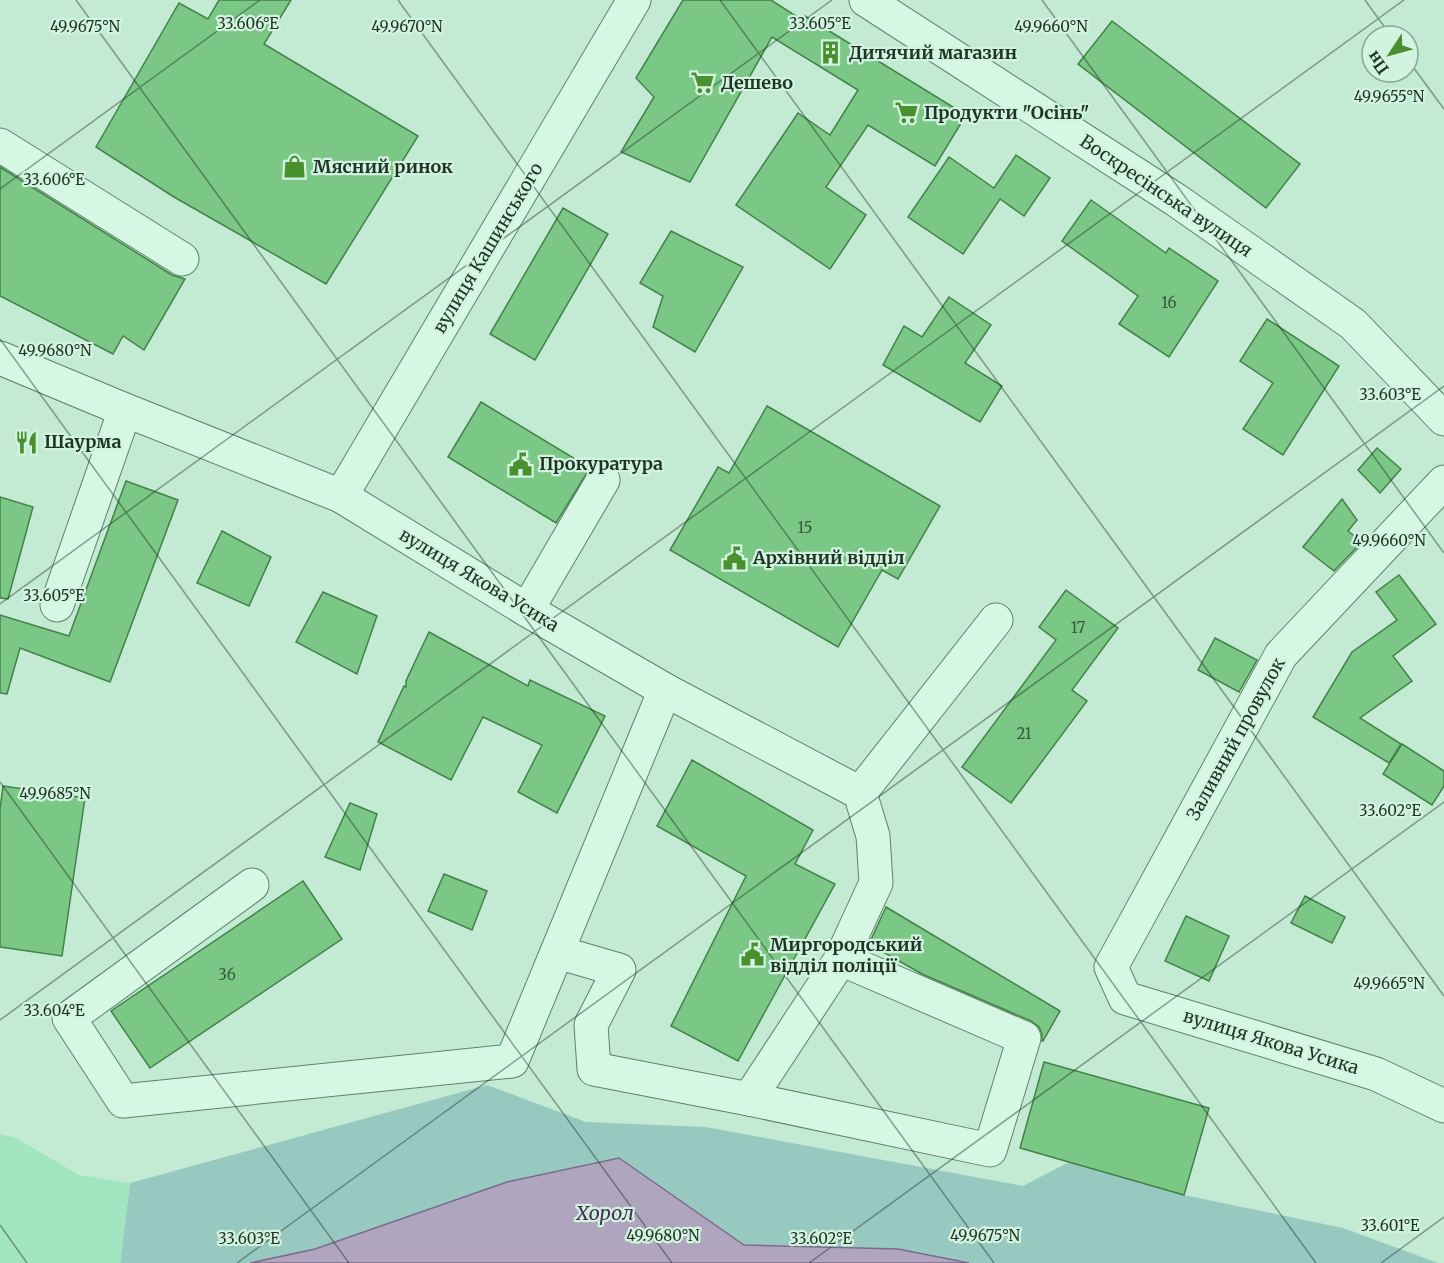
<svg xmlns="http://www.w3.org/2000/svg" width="1444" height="1263" font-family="Merriweather,serif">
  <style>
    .green { fill: #98c9c1 }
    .sand { fill: #a1e6c0 }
    .water { fill: #b0a5be; stroke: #7b6c8c; stroke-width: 1.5 }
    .building { fill: #7bc785; stroke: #428249; stroke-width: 1.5 }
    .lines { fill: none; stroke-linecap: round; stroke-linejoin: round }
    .minor-casing { stroke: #5b8465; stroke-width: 35 }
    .minor { stroke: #d6f7e4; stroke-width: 33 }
    .ticks { fill: none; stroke: #1e3523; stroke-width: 1.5; stroke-opacity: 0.45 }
    .labels { text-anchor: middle; stroke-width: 4.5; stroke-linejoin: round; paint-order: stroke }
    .number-label { font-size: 15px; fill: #355a3c }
    .poi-label { font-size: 18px; font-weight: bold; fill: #1e3523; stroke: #d2f3e0; text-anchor: start }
    .street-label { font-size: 18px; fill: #1e3523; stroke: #d2f3e0 }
    .water-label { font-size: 20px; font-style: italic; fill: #472e54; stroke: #d2f3e0 }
    .ticks-label { font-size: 15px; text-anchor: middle; fill: #1e3523; stroke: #d2f3e0; stroke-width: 4.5; stroke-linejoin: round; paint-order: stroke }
  </style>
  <rect width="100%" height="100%" fill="#c3ebd4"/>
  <polygon class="green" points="487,1085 586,1122 706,1127 1023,1186 1069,1162 1184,1195 1343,1228 1438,1263 969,1263 898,1249 744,1245 618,1158 507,1182 315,1249 246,1263 120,1263 130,1183"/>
  <polygon class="sand" points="0,1134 16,1138 79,1175 130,1183 120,1263 0,1263"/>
  <polygon class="water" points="619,1158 744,1245 898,1249 969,1263 250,1263 315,1249 507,1182"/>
  <g class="building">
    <polygon points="219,0 291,0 264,44 418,136 326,284 174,197 96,147 179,3 208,19"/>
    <polygon points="683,0 771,0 802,20 805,16 966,115 935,166 868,125 826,187 866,215 830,269 736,205 798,113 830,135 858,90 772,37 690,182 621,152 654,97 636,78"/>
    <polygon points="1112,21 1300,164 1266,208 1078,64"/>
    <polygon points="1016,155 1050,178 1024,216 1000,199 963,254 908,217 949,157 994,188"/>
    <polygon points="0,167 172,275 185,279 144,350 123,336 113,354 0,296"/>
    <polygon points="1091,200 1166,253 1169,248 1218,281 1169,357 1119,324 1138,296 1062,241"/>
    <polygon points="563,208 608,234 535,360 490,334"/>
    <polygon points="671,231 743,267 695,352 653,327 663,296 640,283"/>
    <polygon points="949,297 991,325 965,363 1002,386 980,422 883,365 904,326 922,337"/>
    <polygon points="1267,319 1339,366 1283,455 1243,429 1273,383 1240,361"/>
    <polygon points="481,402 590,468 556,523 448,457"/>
    <polygon points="767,406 940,506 898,579 882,570 838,647 670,550 718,467 729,473"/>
    <polygon points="1377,448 1401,469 1380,493 1358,470"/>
    <polygon points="126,481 178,500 110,682 20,648 7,694 0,693 0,615 69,636"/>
    <polygon points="0,497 33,507 8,599 0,598"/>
    <polygon points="1342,499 1357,520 1348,531 1362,542 1334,571 1303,547"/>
    <polygon points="222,531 271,557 249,606 197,583"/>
    <polygon points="1399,575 1436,624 1393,656 1412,681 1360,718 1401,744 1389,763 1313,717 1352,652 1397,620 1376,592"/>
    <polygon points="1066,590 1118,628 1072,690 1087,701 1011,803 962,767 1056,640 1039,627"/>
    <polygon points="323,592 377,616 357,674 296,642"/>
    <polygon points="429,632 528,686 530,680 605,716 557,813 518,792 542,745 483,717 451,780 378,742 404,686 406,687 406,681"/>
    <polygon points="1215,638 1257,660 1239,692 1198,670"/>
    <polygon points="1402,744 1444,771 1444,786 1432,805 1383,774"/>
    <polygon points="692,760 813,830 795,864 835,884 738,1061 671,1026 746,876 657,826"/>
    <polygon points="3,786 85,798 62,956 0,947 0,809"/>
    <polygon points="350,803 377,814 360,870 325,857"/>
    <polygon points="444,874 487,891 472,930 428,911"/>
    <polygon points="303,881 342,939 150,1068 111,1011"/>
    <polygon points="1305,896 1345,917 1332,943 1291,923"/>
    <polygon points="886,907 1060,1011 1043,1041 1042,1041 1042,1034 1039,1027 1031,1021 922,974 869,944"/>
    <polygon points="1186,916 1229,936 1209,981 1165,961"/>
    <polygon points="1044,1062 1209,1108 1184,1195 1020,1148"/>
  </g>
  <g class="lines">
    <defs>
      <g id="minor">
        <polyline points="866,0 1176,200 1353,324 1444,419"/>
        <polyline points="0,145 182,259"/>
        <polyline points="0,358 125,410 341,496 527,610 665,690 860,793 873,836 876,883 841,959 749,1099"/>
        <polyline points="1444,482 1281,655 1111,967 1125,998 1376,1074 1444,1106"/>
        <polyline points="341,496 634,0"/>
        <polyline points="57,605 125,410"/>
        <polyline points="527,610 603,480"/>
        <polyline points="860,793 996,620"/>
        <polyline points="252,885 69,1018 123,1101 512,1061 665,690"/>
        <polyline points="557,952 619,970 591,1025 594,1069 749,1099 990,1150 1024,1038 841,959"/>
      </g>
    </defs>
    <use href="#minor" class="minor-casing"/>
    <use href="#minor" class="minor"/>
  </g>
  <path class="ticks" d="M76,0l918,1263M398,0l918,1263M720,0l724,996M1042,0l402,553M1365,0l26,36M1408,60l36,49M0,189l260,-189M0,339l672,924M0,604l832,-604M0,782l349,481M0,1020l1404,-1020M0,1225l27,38M237,1263l1207,-877M809,1263l635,-461M1381,1263l63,-46"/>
  <defs>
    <symbol id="building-bare" viewBox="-9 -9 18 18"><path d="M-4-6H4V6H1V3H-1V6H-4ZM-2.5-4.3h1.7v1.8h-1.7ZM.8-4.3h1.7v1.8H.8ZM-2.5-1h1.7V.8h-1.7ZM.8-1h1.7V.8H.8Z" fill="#4a902e" stroke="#d2f3e0" stroke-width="2.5" paint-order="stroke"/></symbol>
    <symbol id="supermarket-bare" viewBox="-9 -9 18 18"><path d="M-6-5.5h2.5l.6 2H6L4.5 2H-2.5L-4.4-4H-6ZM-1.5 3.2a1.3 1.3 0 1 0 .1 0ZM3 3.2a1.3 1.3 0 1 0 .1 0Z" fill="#4a902e" stroke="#d2f3e0" stroke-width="2.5" paint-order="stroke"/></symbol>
    <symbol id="shop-bare" viewBox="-9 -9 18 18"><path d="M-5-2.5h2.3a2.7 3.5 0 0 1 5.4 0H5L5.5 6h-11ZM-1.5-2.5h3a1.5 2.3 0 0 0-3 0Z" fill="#4a902e" stroke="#d2f3e0" stroke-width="2.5" paint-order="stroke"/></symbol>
    <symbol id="restaurant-bare" viewBox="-9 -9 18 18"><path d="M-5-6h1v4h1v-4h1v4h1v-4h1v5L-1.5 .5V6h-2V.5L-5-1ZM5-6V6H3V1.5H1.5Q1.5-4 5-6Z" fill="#4a902e" stroke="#d2f3e0" stroke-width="2.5" paint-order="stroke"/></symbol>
    <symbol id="civic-bare" viewBox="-9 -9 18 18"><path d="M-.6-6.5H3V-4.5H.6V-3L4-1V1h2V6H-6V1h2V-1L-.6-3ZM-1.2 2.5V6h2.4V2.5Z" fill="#4a902e" stroke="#d2f3e0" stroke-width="2.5" paint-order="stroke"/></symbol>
  </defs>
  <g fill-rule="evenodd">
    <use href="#building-bare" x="814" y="36" width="33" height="33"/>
    <use href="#supermarket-bare" x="686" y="66" width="33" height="33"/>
    <use href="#supermarket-bare" x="890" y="96" width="33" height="33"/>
    <use href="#shop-bare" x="278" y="150" width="33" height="33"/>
    <use href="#restaurant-bare" x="10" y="426" width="33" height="33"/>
    <use href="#civic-bare" x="504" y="448" width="33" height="33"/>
    <use href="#civic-bare" x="718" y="542" width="33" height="33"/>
    <use href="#civic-bare" x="736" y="938" width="33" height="33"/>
  </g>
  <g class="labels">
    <g class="number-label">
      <text x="1169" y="308">16</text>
      <text x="805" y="533">15</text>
      <text x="1078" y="633">17</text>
      <text x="1024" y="739">21</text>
      <text x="227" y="980">36</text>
    </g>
    <g class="poi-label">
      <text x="849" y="59">Дитячий магазин</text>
      <text x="721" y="89">Дешево</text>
      <text x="924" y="119">Продукти "Осінь"</text>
      <text x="313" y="173">Мясний ринок</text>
      <text x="44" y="448">Шаурма</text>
      <text x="539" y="470">Прокуратура</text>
      <text x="753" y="564">Архівний відділ</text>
      <text x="770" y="951">Миргородський<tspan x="770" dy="21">відділ поліції</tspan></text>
    </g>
    <g class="street-label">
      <text transform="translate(1166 196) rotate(34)" y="6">Воскресінська вулиця</text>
      <text transform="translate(488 248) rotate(-59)" y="6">вулиця Кашинського</text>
      <text transform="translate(479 580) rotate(31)" y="6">вулиця Якова Усика</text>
      <text transform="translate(1236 739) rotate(-61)" y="6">Заливний провулок</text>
      <text transform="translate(1271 1042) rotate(17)" y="6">вулиця Якова Усика</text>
    </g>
    <g class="water-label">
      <text x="605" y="1220">Хорол</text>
    </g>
  </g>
  <g class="ticks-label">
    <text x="248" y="29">33.606°E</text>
    <text x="820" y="29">33.605°E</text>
    <text x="85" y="32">49.9675°N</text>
    <text x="407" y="32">49.9670°N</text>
    <text x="1051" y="32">49.9660°N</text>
    <text x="1389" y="102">49.9655°N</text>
    <text x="54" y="185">33.606°E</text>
    <text x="55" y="356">49.9680°N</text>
    <text x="1390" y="400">33.603°E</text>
    <text x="1389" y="546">49.9660°N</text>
    <text x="54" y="601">33.605°E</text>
    <text x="55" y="799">49.9685°N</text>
    <text x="1390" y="816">33.602°E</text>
    <text x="1389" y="989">49.9665°N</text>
    <text x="54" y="1016">33.604°E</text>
    <text x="1390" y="1231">33.601°E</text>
    <text x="663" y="1241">49.9680°N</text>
    <text x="985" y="1241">49.9675°N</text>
    <text x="249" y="1244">33.603°E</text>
    <text x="821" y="1244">33.602°E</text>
  </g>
  <g transform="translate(1390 54) rotate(234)"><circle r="28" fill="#d2f3e0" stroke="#8aa794" stroke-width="1.5"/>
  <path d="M0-4.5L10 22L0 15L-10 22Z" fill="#4a902e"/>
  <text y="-9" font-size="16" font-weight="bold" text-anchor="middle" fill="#1e3523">Пн</text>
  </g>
</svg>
